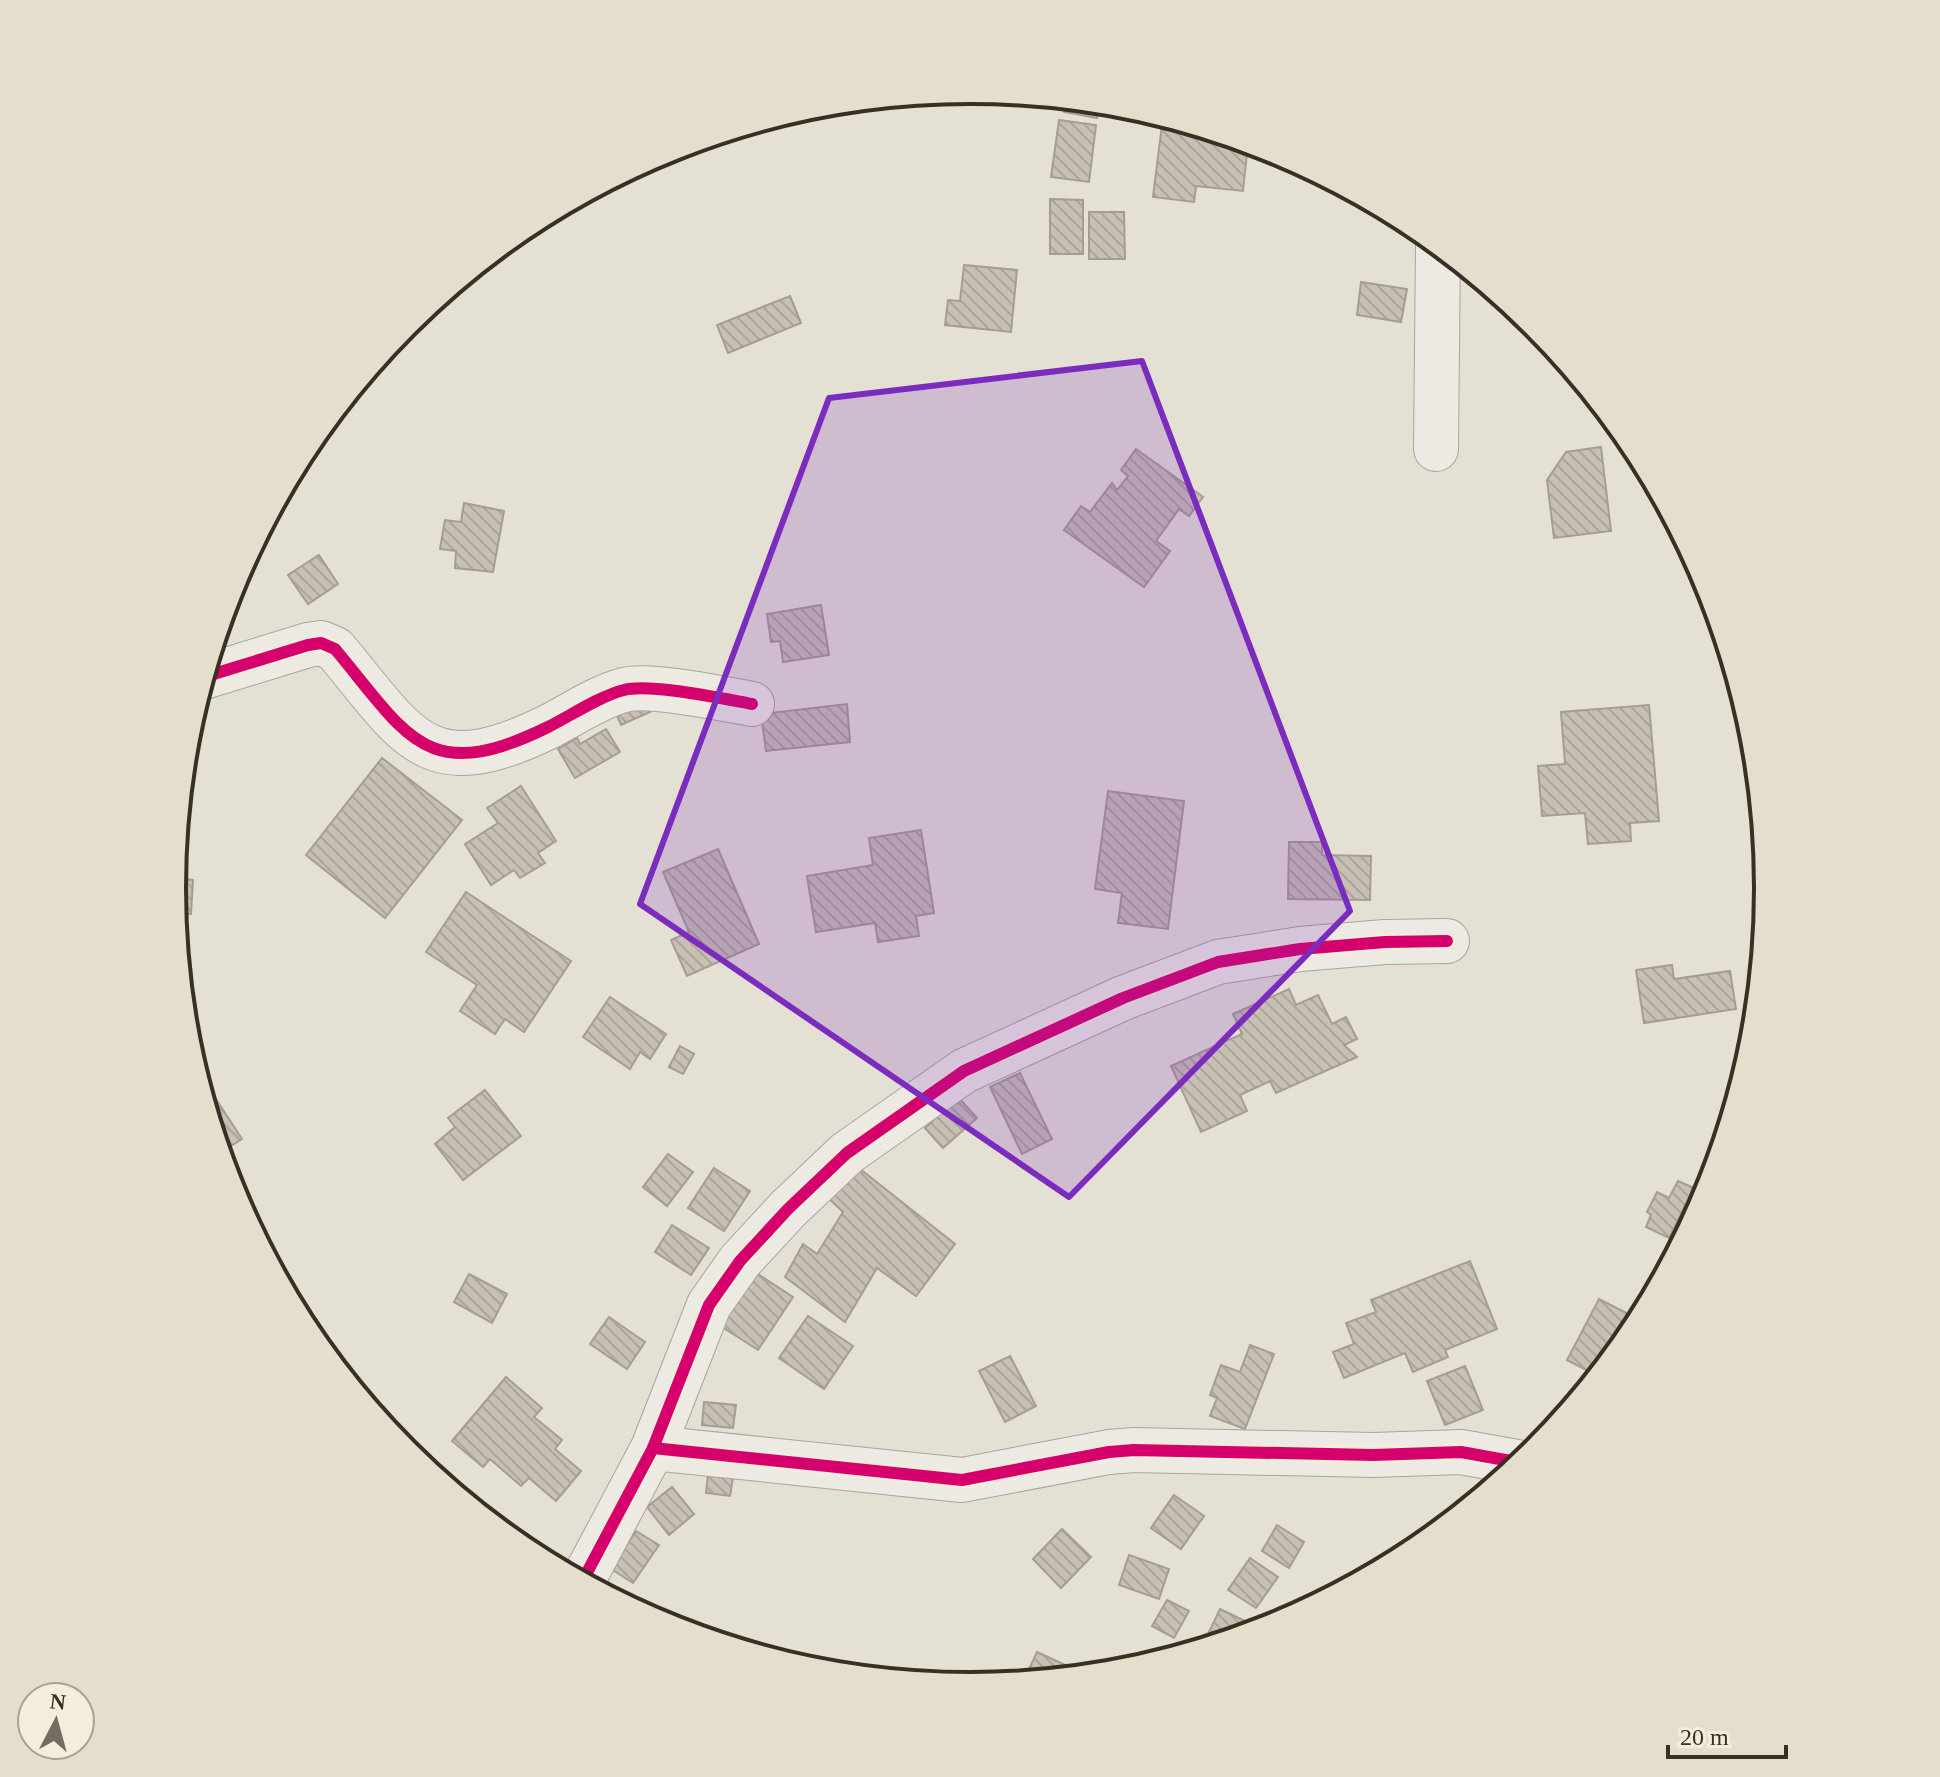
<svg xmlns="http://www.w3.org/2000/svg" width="1940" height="1777" font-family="Georgia,serif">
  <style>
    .building { fill: url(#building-back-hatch); stroke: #a59d93; stroke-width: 2 }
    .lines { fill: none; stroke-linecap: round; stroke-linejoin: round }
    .street-casing { stroke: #aaa59c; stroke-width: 46 }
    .street { stroke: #edeae3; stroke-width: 44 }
    .cycleway-casing { stroke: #f3eddc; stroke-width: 17 }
    .cycleway { stroke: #d6006c; stroke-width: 12 }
    .marked { fill: #7b2cbf; fill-opacity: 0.2; stroke: #7b2cbf; stroke-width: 6; stroke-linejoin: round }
    .rim { fill: none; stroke: #3a2f23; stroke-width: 4 }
  </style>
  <defs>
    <pattern id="building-back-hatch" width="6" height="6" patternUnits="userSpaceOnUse" patternTransform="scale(2)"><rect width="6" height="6" fill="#c8c0b5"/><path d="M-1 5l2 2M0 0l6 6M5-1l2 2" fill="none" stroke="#ada59b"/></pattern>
  </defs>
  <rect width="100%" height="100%" fill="#e4e0d4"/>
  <g class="building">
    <polygon points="1066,99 1099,103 1097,118 1064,112"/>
    <polygon points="1059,120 1096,125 1089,182 1051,177"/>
    <polygon points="1180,122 1248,143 1243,191 1196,186 1194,202 1153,197 1162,125 1179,128"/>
    <polygon points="1050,199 1083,200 1083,254 1050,254"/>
    <polygon points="1089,212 1124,212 1125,259 1089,259"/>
    <polygon points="964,265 1017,270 1011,332 945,325 948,300 960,301"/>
    <polygon points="1361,282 1407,289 1401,322 1357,315"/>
    <polygon points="790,296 801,323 728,353 717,325"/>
    <polygon points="1601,447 1611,531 1554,538 1547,480 1566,452"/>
    <polygon points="1136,449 1203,497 1189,516 1179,509 1156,541 1170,551 1144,587 1064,530 1081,506 1090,512 1112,483 1117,490 1128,476 1121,470"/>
    <polygon points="464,503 504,511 493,572 455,568 456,551 440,549 445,520 461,522"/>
    <polygon points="319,555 338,584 308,604 288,575"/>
    <polygon points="821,605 829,655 783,662 780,641 771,642 767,614"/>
    <polygon points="641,694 650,712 621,725 613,706"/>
    <polygon points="847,704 850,742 766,751 761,714"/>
    <polygon points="1649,705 1659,821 1630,823 1631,841 1588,844 1585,813 1542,816 1538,766 1565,764 1561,712"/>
    <polygon points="606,729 620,752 575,778 558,749 577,738 580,744"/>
    <polygon points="1754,736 1757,769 1745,771 1741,738"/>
    <polygon points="382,758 462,820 385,918 306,855"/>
    <polygon points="521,786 556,841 538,853 545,863 520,878 514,870 491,885 465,844 498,823 487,808"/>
    <polygon points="1108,791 1184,801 1168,929 1118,923 1122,893 1095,889"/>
    <polygon points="179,814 181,814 178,872 173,872"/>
    <polygon points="921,830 934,913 916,916 919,936 878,942 875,923 816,932 807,876 873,865 869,838"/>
    <polygon points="1289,842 1322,842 1322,855 1371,856 1370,900 1288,899"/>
    <polygon points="718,849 759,944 687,976 671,940 689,932 663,872"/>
    <polygon points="172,878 193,880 191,914 174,913"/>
    <polygon points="466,892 571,961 524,1032 505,1019 495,1034 460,1011 477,985 426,952"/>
    <polygon points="190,955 194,1006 183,1007 178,956"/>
    <polygon points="1672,965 1674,979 1730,971 1736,1009 1644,1023 1636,970"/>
    <polygon points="1289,989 1296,1005 1318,995 1332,1024 1346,1017 1357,1039 1344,1045 1357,1057 1276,1093 1270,1081 1240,1095 1247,1111 1201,1132 1171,1066 1242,1034 1233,1014"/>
    <polygon points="610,997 666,1034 650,1059 640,1052 630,1069 583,1037"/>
    <polygon points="193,1014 202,1058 192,1060 187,1044 184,1016"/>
    <polygon points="680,1046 694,1054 683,1074 669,1067"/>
    <polygon points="1020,1073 1052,1139 1022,1154 990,1087"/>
    <polygon points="485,1090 521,1136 463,1180 435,1144 455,1127 448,1118"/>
    <polygon points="958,1097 977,1118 943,1148 925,1128"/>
    <polygon points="216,1099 242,1139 220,1153 205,1106"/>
    <polygon points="668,1154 693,1172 667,1206 643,1187"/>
    <polygon points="855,1165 955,1244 916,1296 877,1268 845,1322 785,1277 803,1244 817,1254 843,1212 822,1192"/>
    <polygon points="714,1168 750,1191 724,1231 688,1208"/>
    <polygon points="1678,1181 1694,1188 1669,1238 1646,1227 1651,1215 1647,1212 1657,1192 1669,1198"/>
    <polygon points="672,1225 709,1248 691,1275 655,1252"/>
    <polygon points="1470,1261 1497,1329 1445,1350 1448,1357 1413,1372 1405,1353 1344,1378 1333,1352 1354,1344 1346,1323 1376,1312 1371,1300"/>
    <polygon points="747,1267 793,1297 758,1350 711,1320"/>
    <polygon points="469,1274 507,1294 492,1323 454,1302"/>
    <polygon points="1599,1299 1640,1320 1634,1332 1598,1376 1567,1360"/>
    <polygon points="808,1316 853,1346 824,1389 779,1358"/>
    <polygon points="609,1317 645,1342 627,1369 590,1344"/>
    <polygon points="1250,1345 1274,1354 1245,1429 1210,1416 1217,1398 1210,1395 1221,1365 1240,1372"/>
    <polygon points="1010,1356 1036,1406 1005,1422 979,1371"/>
    <polygon points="1465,1366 1483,1410 1445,1425 1427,1381"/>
    <polygon points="506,1377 542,1408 534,1417 562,1440 555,1449 581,1471 556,1501 529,1478 521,1486 490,1459 483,1467 452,1441"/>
    <polygon points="704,1402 736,1405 733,1428 702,1425"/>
    <polygon points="708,1474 733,1477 730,1496 706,1493"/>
    <polygon points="672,1487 694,1514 669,1535 647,1507"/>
    <polygon points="1174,1495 1204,1516 1181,1549 1151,1528"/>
    <polygon points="1277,1525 1304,1542 1289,1568 1262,1551"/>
    <polygon points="1062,1529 1091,1557 1061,1588 1033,1559"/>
    <polygon points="636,1531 659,1545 633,1583 611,1569"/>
    <polygon points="1129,1555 1169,1569 1159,1599 1119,1585"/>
    <polygon points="1250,1558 1278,1577 1256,1608 1228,1590"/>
    <polygon points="1167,1600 1189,1611 1174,1638 1152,1626"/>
    <polygon points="1220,1609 1249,1623 1242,1636 1224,1642 1208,1634"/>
    <polygon points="1037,1652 1074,1669 1070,1677 1023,1682"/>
  </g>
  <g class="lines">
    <defs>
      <g id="street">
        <polyline points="1436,449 1438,245"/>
        <path d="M204,677l104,-32 13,-2 14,6c73,87 91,138 213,78 22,-11 52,-31 76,-37 25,-7 100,9 128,14"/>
        <polyline points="653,1448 962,1480 1109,1452 1134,1450 1373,1455 1461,1452 1522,1463"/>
        <polyline points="582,1582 653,1448 709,1305 740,1261 788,1209 847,1153 964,1071 1123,998 1218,962 1300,949 1385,942 1447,941"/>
      </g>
    </defs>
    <use href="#street" class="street-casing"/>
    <use href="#street" class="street"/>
    <defs>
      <g id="cycleway">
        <path d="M204,677l104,-32 13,-2 14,6c73,87 91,138 213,78 22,-11 52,-31 76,-37 25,-7 100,9 128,14"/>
        <polyline points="653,1448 962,1480 1109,1452 1134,1450 1373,1455 1461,1452 1522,1463"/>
        <polyline points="582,1582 653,1448 709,1305 740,1261 788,1209 847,1153 964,1071 1123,998 1218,962 1300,949 1385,942 1447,941"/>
      </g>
    </defs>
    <use href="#cycleway" class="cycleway-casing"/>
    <use href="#cycleway" class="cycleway"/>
  </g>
  <path class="marked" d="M1142,361l208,550 -281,286 -429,-293 189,-506z"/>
  <path d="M0 0H1940V1777H0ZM186 888a784 784 0 1 1 1568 0a784 784 0 1 1-1568 0Z" fill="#e4decd" fill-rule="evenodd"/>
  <path class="rim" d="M186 888a784 784 0 1 1 1568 0a784 784 0 1 1-1568 0Z"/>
  <g transform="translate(56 1721) rotate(6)"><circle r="38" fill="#f3eddc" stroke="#a9a192" stroke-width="2"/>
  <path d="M0-6L14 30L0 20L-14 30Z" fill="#766d61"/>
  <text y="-12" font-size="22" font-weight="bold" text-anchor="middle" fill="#3a2f23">N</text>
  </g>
  <path d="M1668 1745v12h118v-12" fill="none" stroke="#3a2f23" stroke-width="4"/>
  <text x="1680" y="1745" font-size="24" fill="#3a2f23" stroke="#f3eddc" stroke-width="6" paint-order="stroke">20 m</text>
</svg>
